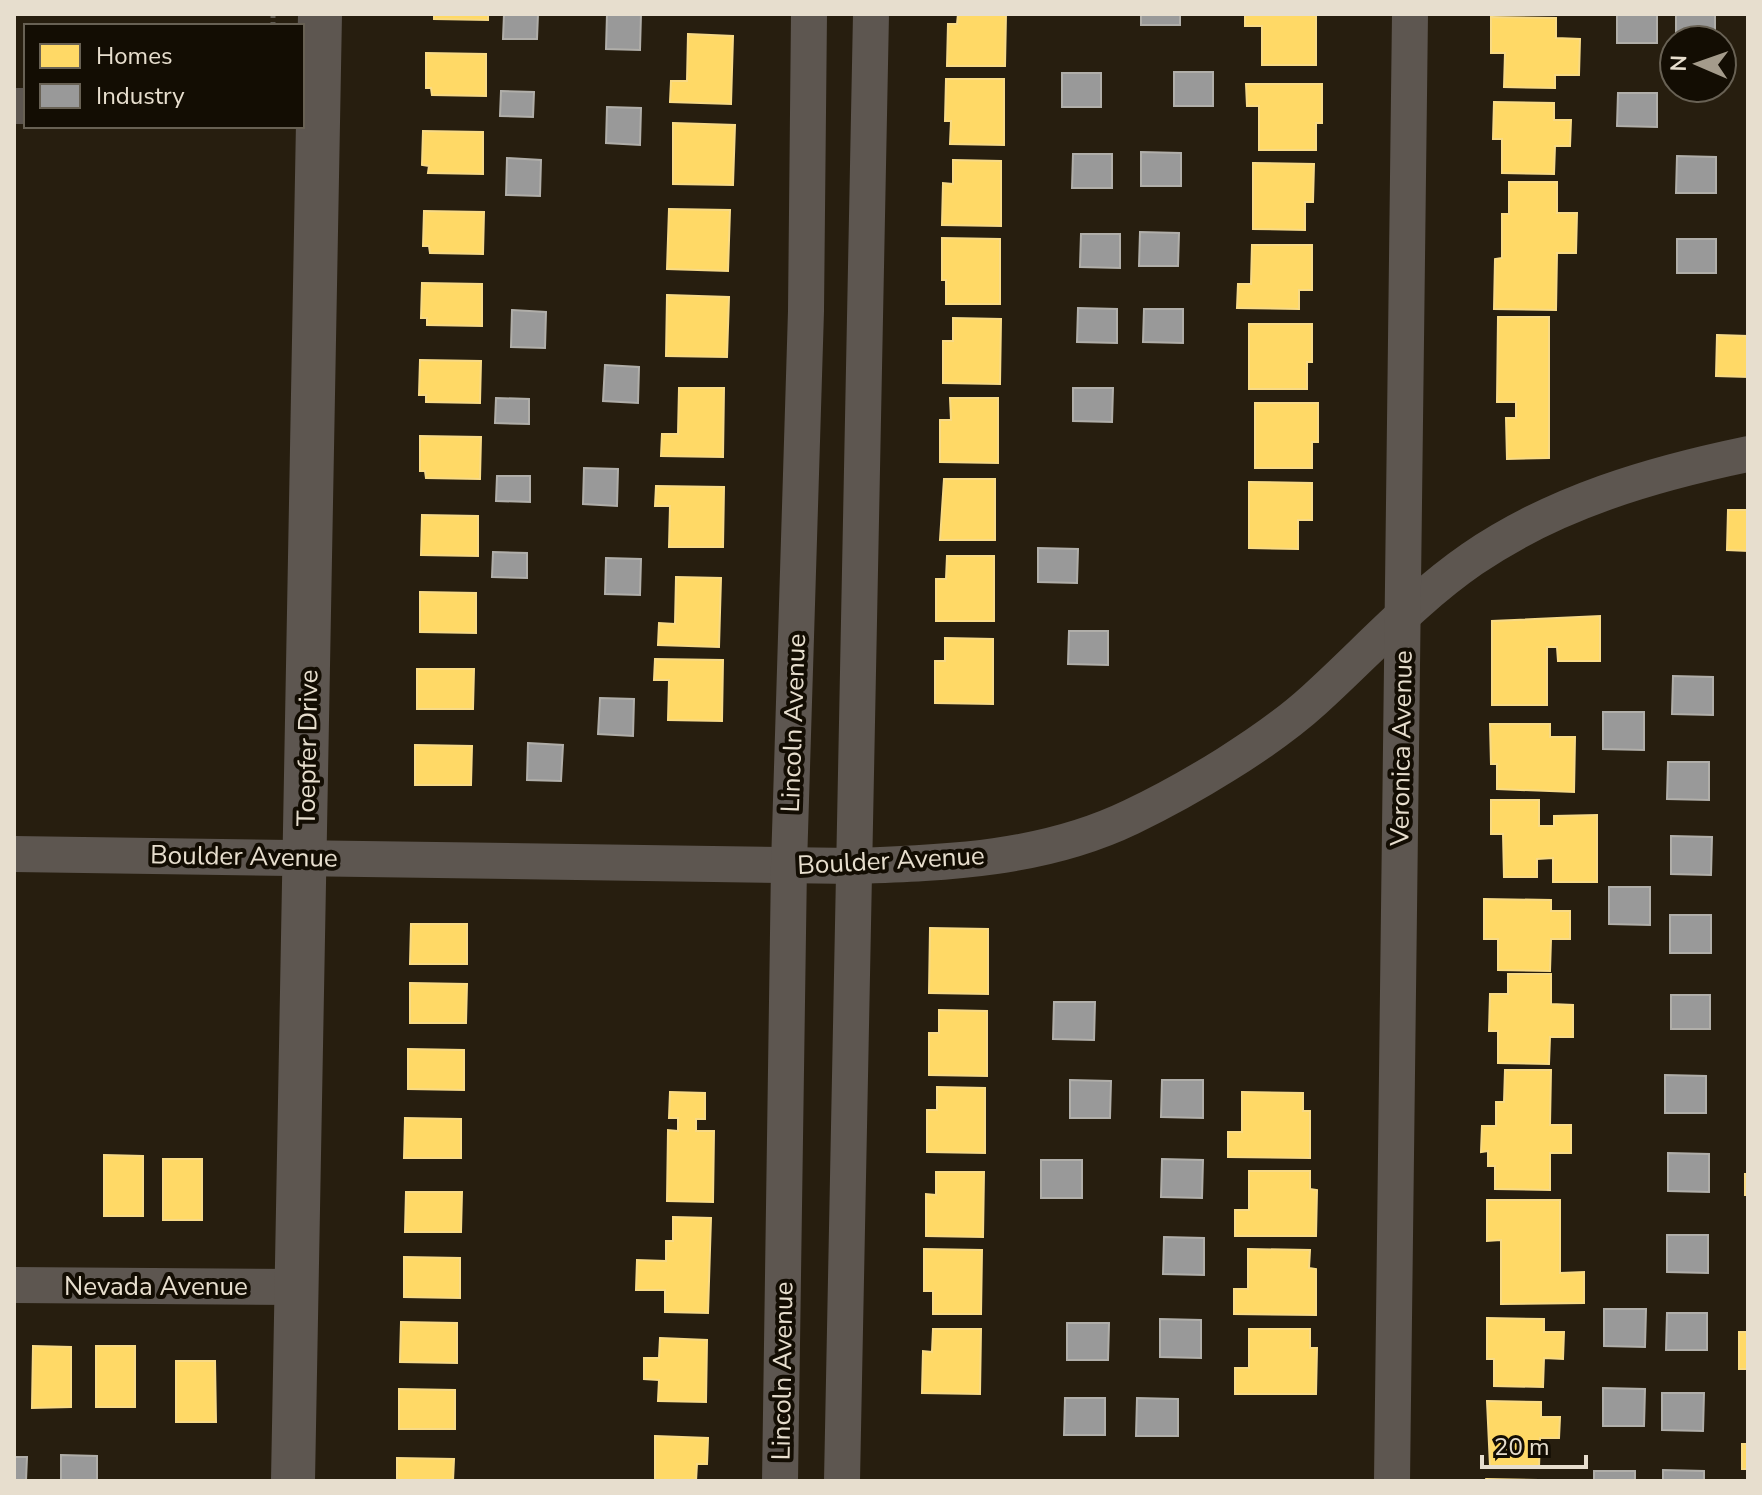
<svg xmlns="http://www.w3.org/2000/svg" width="1762" height="1495" font-family="'Nunito Sans',sans-serif">
  <style>
    .homes { fill: #ffd966; stroke: #f8da85; stroke-width: 2 }
    .industry { fill: #999; stroke: #b0aea9; stroke-width: 2 }
    .lines { fill: none; stroke-linecap: round; stroke-linejoin: round }
    .path { stroke: #5e5950; stroke-width: 5; stroke-dasharray: 4 4; stroke-linecap: butt }
    .minor { stroke: #5d5650; stroke-width: 36 }
    .tertiary { stroke: #5d5650; stroke-width: 44 }
    .labels { text-anchor: middle; stroke-width: 8; stroke-linejoin: round; paint-order: stroke }
    .street-label { font-size: 26px; fill: #e7dece; stroke: #130d03 }
  </style>
  <rect width="100%" height="100%" fill="#271e0f"/>
  <g class="homes">
    <polygon points="434,14 488,14 488,20 434,19"/>
    <polygon points="958,14 1006,14 1005,66 947,66 948,24 957,24"/>
    <polygon points="1245,14 1316,14 1316,65 1262,65 1262,26 1245,26"/>
    <polygon points="1491,17 1556,18 1556,38 1580,39 1579,75 1555,75 1555,88 1504,87 1505,53 1491,53"/>
    <polygon points="688,34 733,36 731,104 670,102 671,81 687,81"/>
    <polygon points="426,53 486,54 486,96 432,95 431,88 426,88"/>
    <polygon points="946,79 1004,79 1004,145 950,144 951,121 945,121"/>
    <polygon points="1246,84 1322,84 1322,123 1316,123 1316,150 1259,150 1259,106 1247,106"/>
    <polygon points="1494,102 1554,103 1554,120 1571,120 1570,146 1555,146 1554,174 1502,173 1502,139 1493,139"/>
    <polygon points="673,123 735,125 733,185 673,184"/>
    <polygon points="423,131 483,132 483,174 428,173 429,166 422,165"/>
    <polygon points="953,160 1001,161 1001,226 942,225 943,183 953,184"/>
    <polygon points="1253,163 1314,164 1313,202 1305,202 1305,230 1253,229"/>
    <polygon points="1509,182 1557,182 1557,213 1577,213 1576,253 1557,253 1556,310 1494,309 1495,259 1502,258 1502,214 1509,214"/>
    <polygon points="669,209 730,210 728,271 667,269"/>
    <polygon points="424,211 484,212 483,254 430,253 429,246 423,246"/>
    <polygon points="942,238 1000,239 1000,304 946,304 946,280 942,280"/>
    <polygon points="1252,245 1312,245 1312,290 1299,290 1299,309 1237,308 1238,284 1251,284"/>
    <polygon points="422,283 482,284 482,326 427,325 427,318 421,318"/>
    <polygon points="667,295 729,297 727,357 666,356"/>
    <polygon points="1498,317 1549,317 1549,458 1507,459 1506,418 1516,418 1516,402 1497,402"/>
    <polygon points="953,318 1001,319 1000,384 943,383 943,341 953,341"/>
    <polygon points="1249,324 1312,324 1312,362 1307,362 1307,389 1249,389"/>
    <polygon points="1717,335 1748,336 1748,377 1716,376"/>
    <polygon points="420,360 481,361 480,403 426,402 426,395 419,395"/>
    <polygon points="679,388 724,388 723,457 661,456 662,434 678,434"/>
    <polygon points="950,398 998,398 998,463 940,462 940,420 951,420"/>
    <polygon points="1255,403 1318,403 1318,442 1312,442 1312,468 1255,468"/>
    <polygon points="420,436 481,437 480,479 426,478 425,471 420,471"/>
    <polygon points="944,479 995,479 995,540 940,540"/>
    <polygon points="1249,482 1312,483 1312,520 1298,520 1298,549 1249,548"/>
    <polygon points="656,486 724,487 723,547 669,547 670,506 655,506"/>
    <polygon points="1728,510 1748,510 1748,551 1727,550"/>
    <polygon points="422,515 478,516 478,556 421,555"/>
    <polygon points="947,556 994,556 994,621 936,621 936,579 946,579"/>
    <polygon points="676,577 721,578 719,647 658,645 659,623 675,624"/>
    <polygon points="420,592 476,593 476,633 420,632"/>
    <polygon points="1600,616 1600,661 1558,661 1557,647 1547,647 1547,705 1492,705 1492,621"/>
    <polygon points="945,638 993,639 993,704 935,703 935,661 945,661"/>
    <polygon points="655,659 723,660 722,721 668,720 669,680 654,680"/>
    <polygon points="417,669 474,669 473,709 417,709"/>
    <polygon points="1490,724 1550,724 1550,737 1575,737 1574,792 1497,789 1497,764 1491,764"/>
    <polygon points="415,745 472,746 471,785 415,785"/>
    <polygon points="1491,800 1539,800 1539,826 1554,826 1554,816 1597,815 1597,882 1553,882 1553,858 1537,859 1537,877 1504,877 1503,834 1491,834"/>
    <polygon points="1484,899 1551,900 1551,911 1570,911 1570,939 1551,939 1550,971 1498,970 1498,939 1484,939"/>
    <polygon points="411,924 467,924 467,964 410,964"/>
    <polygon points="930,928 988,929 988,994 929,993"/>
    <polygon points="1508,974 1551,974 1551,1004 1573,1005 1573,1037 1550,1037 1549,1064 1498,1063 1498,1031 1489,1031 1490,994 1508,994"/>
    <polygon points="410,983 467,984 466,1023 410,1023"/>
    <polygon points="939,1010 987,1011 987,1076 929,1075 929,1033 939,1033"/>
    <polygon points="408,1049 464,1050 464,1090 408,1089"/>
    <polygon points="1505,1070 1551,1070 1550,1125 1571,1125 1571,1153 1550,1153 1550,1190 1495,1189 1495,1166 1488,1166 1488,1151 1481,1152 1482,1126 1496,1126 1496,1102 1504,1102"/>
    <polygon points="937,1087 985,1088 985,1153 927,1152 927,1110 937,1110"/>
    <polygon points="670,1092 705,1093 705,1119 696,1119 696,1131 714,1131 713,1202 667,1201 668,1130 678,1131 678,1118 669,1118"/>
    <polygon points="1242,1092 1303,1093 1303,1111 1310,1111 1310,1158 1228,1157 1228,1132 1242,1132"/>
    <polygon points="405,1118 461,1119 461,1158 404,1158"/>
    <polygon points="104,1155 143,1156 143,1216 104,1216"/>
    <rect x="163" y="1159" width="39" height="61"/>
    <polygon points="1249,1171 1310,1171 1310,1189 1317,1190 1316,1236 1235,1236 1235,1210 1249,1210"/>
    <polygon points="936,1172 984,1172 983,1237 926,1236 926,1194 936,1195"/>
    <rect x="1745" y="1174" width="3" height="21"/>
    <polygon points="406,1192 462,1192 461,1232 405,1232"/>
    <polygon points="1487,1200 1560,1200 1560,1273 1584,1272 1584,1303 1501,1304 1501,1240 1487,1241"/>
    <polygon points="673,1217 711,1218 708,1313 665,1312 665,1290 636,1290 637,1260 666,1261 666,1241 673,1241"/>
    <polygon points="924,1249 982,1250 981,1314 933,1314 933,1291 924,1291"/>
    <polygon points="1248,1249 1310,1250 1309,1268 1316,1269 1316,1315 1234,1314 1234,1289 1248,1289"/>
    <polygon points="404,1257 460,1258 460,1298 404,1297"/>
    <polygon points="1487,1318 1544,1319 1544,1332 1564,1332 1563,1359 1544,1358 1543,1387 1494,1386 1494,1359 1487,1359"/>
    <polygon points="401,1322 457,1323 457,1363 400,1362"/>
    <polygon points="933,1329 981,1329 980,1394 922,1393 923,1351 932,1352"/>
    <polygon points="1249,1329 1310,1329 1310,1348 1317,1348 1316,1394 1235,1394 1235,1368 1249,1368"/>
    <rect x="1739" y="1332" width="9" height="37"/>
    <polygon points="660,1338 707,1340 706,1402 658,1401 659,1380 644,1379 644,1358 659,1358"/>
    <polygon points="33,1346 71,1347 71,1407 32,1408"/>
    <rect x="96" y="1346" width="39" height="61"/>
    <polygon points="176,1361 215,1361 216,1422 176,1422"/>
    <polygon points="399,1389 455,1390 455,1429 399,1429"/>
    <polygon points="1487,1401 1541,1402 1541,1417 1560,1417 1559,1438 1540,1438 1539,1467 1490,1466"/>
    <polygon points="655,1436 708,1438 707,1464 697,1464 696,1481 655,1481"/>
    <rect x="1742" y="1444" width="6" height="25"/>
    <polygon points="397,1458 454,1459 453,1481 397,1481"/>
    <polygon points="1486,1479 1539,1480 1485,1481"/>
  </g>
  <g class="industry">
    <polygon points="504,14 538,14 537,39 503,39"/>
    <polygon points="607,14 641,14 640,50 606,49"/>
    <rect x="1141" y="14" width="39" height="11"/>
    <rect x="1617" y="14" width="40" height="29"/>
    <rect x="1676" y="14" width="39" height="18"/>
    <rect x="1174" y="72" width="39" height="34"/>
    <rect x="1062" y="73" width="39" height="34"/>
    <polygon points="501,91 534,92 533,117 500,116"/>
    <polygon points="1618,93 1657,93 1657,127 1617,126"/>
    <polygon points="607,107 641,108 640,145 606,143"/>
    <polygon points="1141,152 1181,153 1181,186 1141,186"/>
    <polygon points="1073,154 1112,154 1112,188 1072,188"/>
    <polygon points="1677,156 1716,157 1716,193 1676,193"/>
    <polygon points="507,158 541,160 540,196 506,195"/>
    <polygon points="1140,232 1179,233 1178,266 1139,266"/>
    <polygon points="1081,234 1120,234 1120,268 1080,267"/>
    <rect x="1677" y="239" width="39" height="34"/>
    <polygon points="1078,308 1117,309 1117,343 1077,342"/>
    <polygon points="1144,309 1183,309 1183,343 1143,342"/>
    <polygon points="512,310 546,312 545,348 511,347"/>
    <polygon points="605,365 639,367 638,403 603,401"/>
    <polygon points="1073,388 1113,388 1112,422 1073,421"/>
    <polygon points="496,398 529,399 529,424 495,423"/>
    <polygon points="584,468 618,469 617,506 583,504"/>
    <polygon points="497,476 530,476 530,502 496,501"/>
    <polygon points="1038,548 1078,549 1077,583 1038,582"/>
    <polygon points="493,552 527,553 527,578 492,577"/>
    <polygon points="606,558 641,559 640,595 605,594"/>
    <polygon points="1069,631 1108,631 1108,665 1068,664"/>
    <polygon points="1673,676 1713,677 1713,715 1672,714"/>
    <polygon points="600,698 634,699 633,736 598,734"/>
    <polygon points="1603,712 1644,712 1644,750 1603,749"/>
    <polygon points="528,743 563,745 561,781 527,780"/>
    <polygon points="1668,762 1709,762 1709,800 1667,799"/>
    <polygon points="1671,836 1712,837 1711,875 1671,874"/>
    <polygon points="1609,887 1650,887 1650,925 1609,924"/>
    <rect x="1670" y="915" width="41" height="38"/>
    <rect x="1671" y="995" width="39" height="34"/>
    <polygon points="1054,1002 1095,1002 1094,1040 1053,1039"/>
    <polygon points="1665,1075 1706,1076 1706,1113 1665,1113"/>
    <polygon points="1070,1080 1111,1081 1110,1118 1070,1118"/>
    <polygon points="1162,1080 1203,1080 1203,1118 1161,1117"/>
    <polygon points="1668,1153 1709,1154 1709,1192 1668,1191"/>
    <polygon points="1162,1159 1203,1160 1202,1198 1161,1197"/>
    <rect x="1041" y="1160" width="41" height="38"/>
    <polygon points="1667,1235 1708,1235 1708,1273 1667,1272"/>
    <polygon points="1164,1237 1204,1238 1204,1275 1163,1274"/>
    <polygon points="1604,1309 1646,1309 1645,1347 1604,1346"/>
    <polygon points="1667,1313 1707,1313 1707,1350 1666,1350"/>
    <polygon points="1160,1319 1201,1320 1201,1358 1160,1357"/>
    <polygon points="1067,1323 1109,1323 1108,1360 1067,1360"/>
    <polygon points="1603,1388 1645,1389 1644,1426 1603,1426"/>
    <polygon points="1662,1393 1704,1393 1703,1431 1662,1430"/>
    <polygon points="1065,1398 1105,1398 1105,1435 1064,1435"/>
    <polygon points="1137,1398 1178,1399 1178,1436 1136,1436"/>
    <polygon points="61,1455 97,1456 97,1481 61,1481"/>
    <polygon points="14,1457 27,1457 26,1481 14,1481"/>
    <polygon points="1663,1470 1704,1471 1704,1481 1663,1481"/>
    <rect x="1594" y="1471" width="41" height="10"/>
  </g>
  <g class="lines">
    <polyline class="path" points="273,26 273,14"/>
    <g class="minor">
      <polyline points="14,106 26,106"/>
      <path d="M14,854l839,12c95,-3 191,-7 278,-49 57,-27 137,-75 183,-117 53,-48 100,-101 158,-141 83,-57 180,-85 276,-105"/>
      <polyline points="14,1285 297,1287"/>
      <polyline points="780,1481 789,865 806,311 809,14"/>
      <polyline points="842,1481 871,14"/>
      <polyline points="1392,1481 1410,14"/>
    </g>
    <polyline class="tertiary" points="293,1481 320,14"/>
  </g>
  <g class="labels">
    <g class="street-label">
      <text transform="translate(793 723) rotate(-88)" y="9">Lincoln Avenue</text>
      <text transform="translate(307 748) rotate(-89)" y="9">Toepfer Drive</text>
      <text transform="translate(1401 748) rotate(-89)" y="9">Veronica Avenue</text>
      <text transform="translate(244 856) rotate(1)" y="9">Boulder Avenue</text>
      <text transform="translate(891 860) rotate(-3)" y="9">Boulder Avenue</text>
      <text x="156" y="1295">Nevada Avenue</text>
      <text transform="translate(782 1371) rotate(-89)" y="9">Lincoln Avenue</text>
    </g>
  </g>
  <rect width="1762" height="1495" fill="none" stroke="#e7dece" stroke-width="32"/>
  <rect x="24" y="24" width="280" height="104" fill="#130d03" stroke="#686154" stroke-width="2"/>
  <rect x="40" y="44" width="40" height="24" fill="#ffd966" stroke="#686154" stroke-width="2"/>
  <text x="96" y="64" font-size="24" fill="#e7dece">Homes</text>
  <rect x="40" y="84" width="40" height="24" fill="#999999" stroke="#686154" stroke-width="2"/>
  <text x="96" y="104" font-size="24" fill="#e7dece">Industry</text>
  <g transform="translate(1698 64) rotate(272)"><circle r="38" fill="#130d03" stroke="#686154" stroke-width="2"/>
  <path d="M0-6L14 30L0 20L-14 30Z" fill="#a49b8b"/>
  <text y="-12" font-size="22" font-weight="bold" text-anchor="middle" fill="#e7dece">N</text>
  </g>
  <path d="M1482 1455v12h104v-12" fill="none" stroke="#e7dece" stroke-width="4"/>
  <text x="1494" y="1455" font-size="24" fill="#e7dece" stroke="#130d03" stroke-width="6" paint-order="stroke">20 m</text>
</svg>
